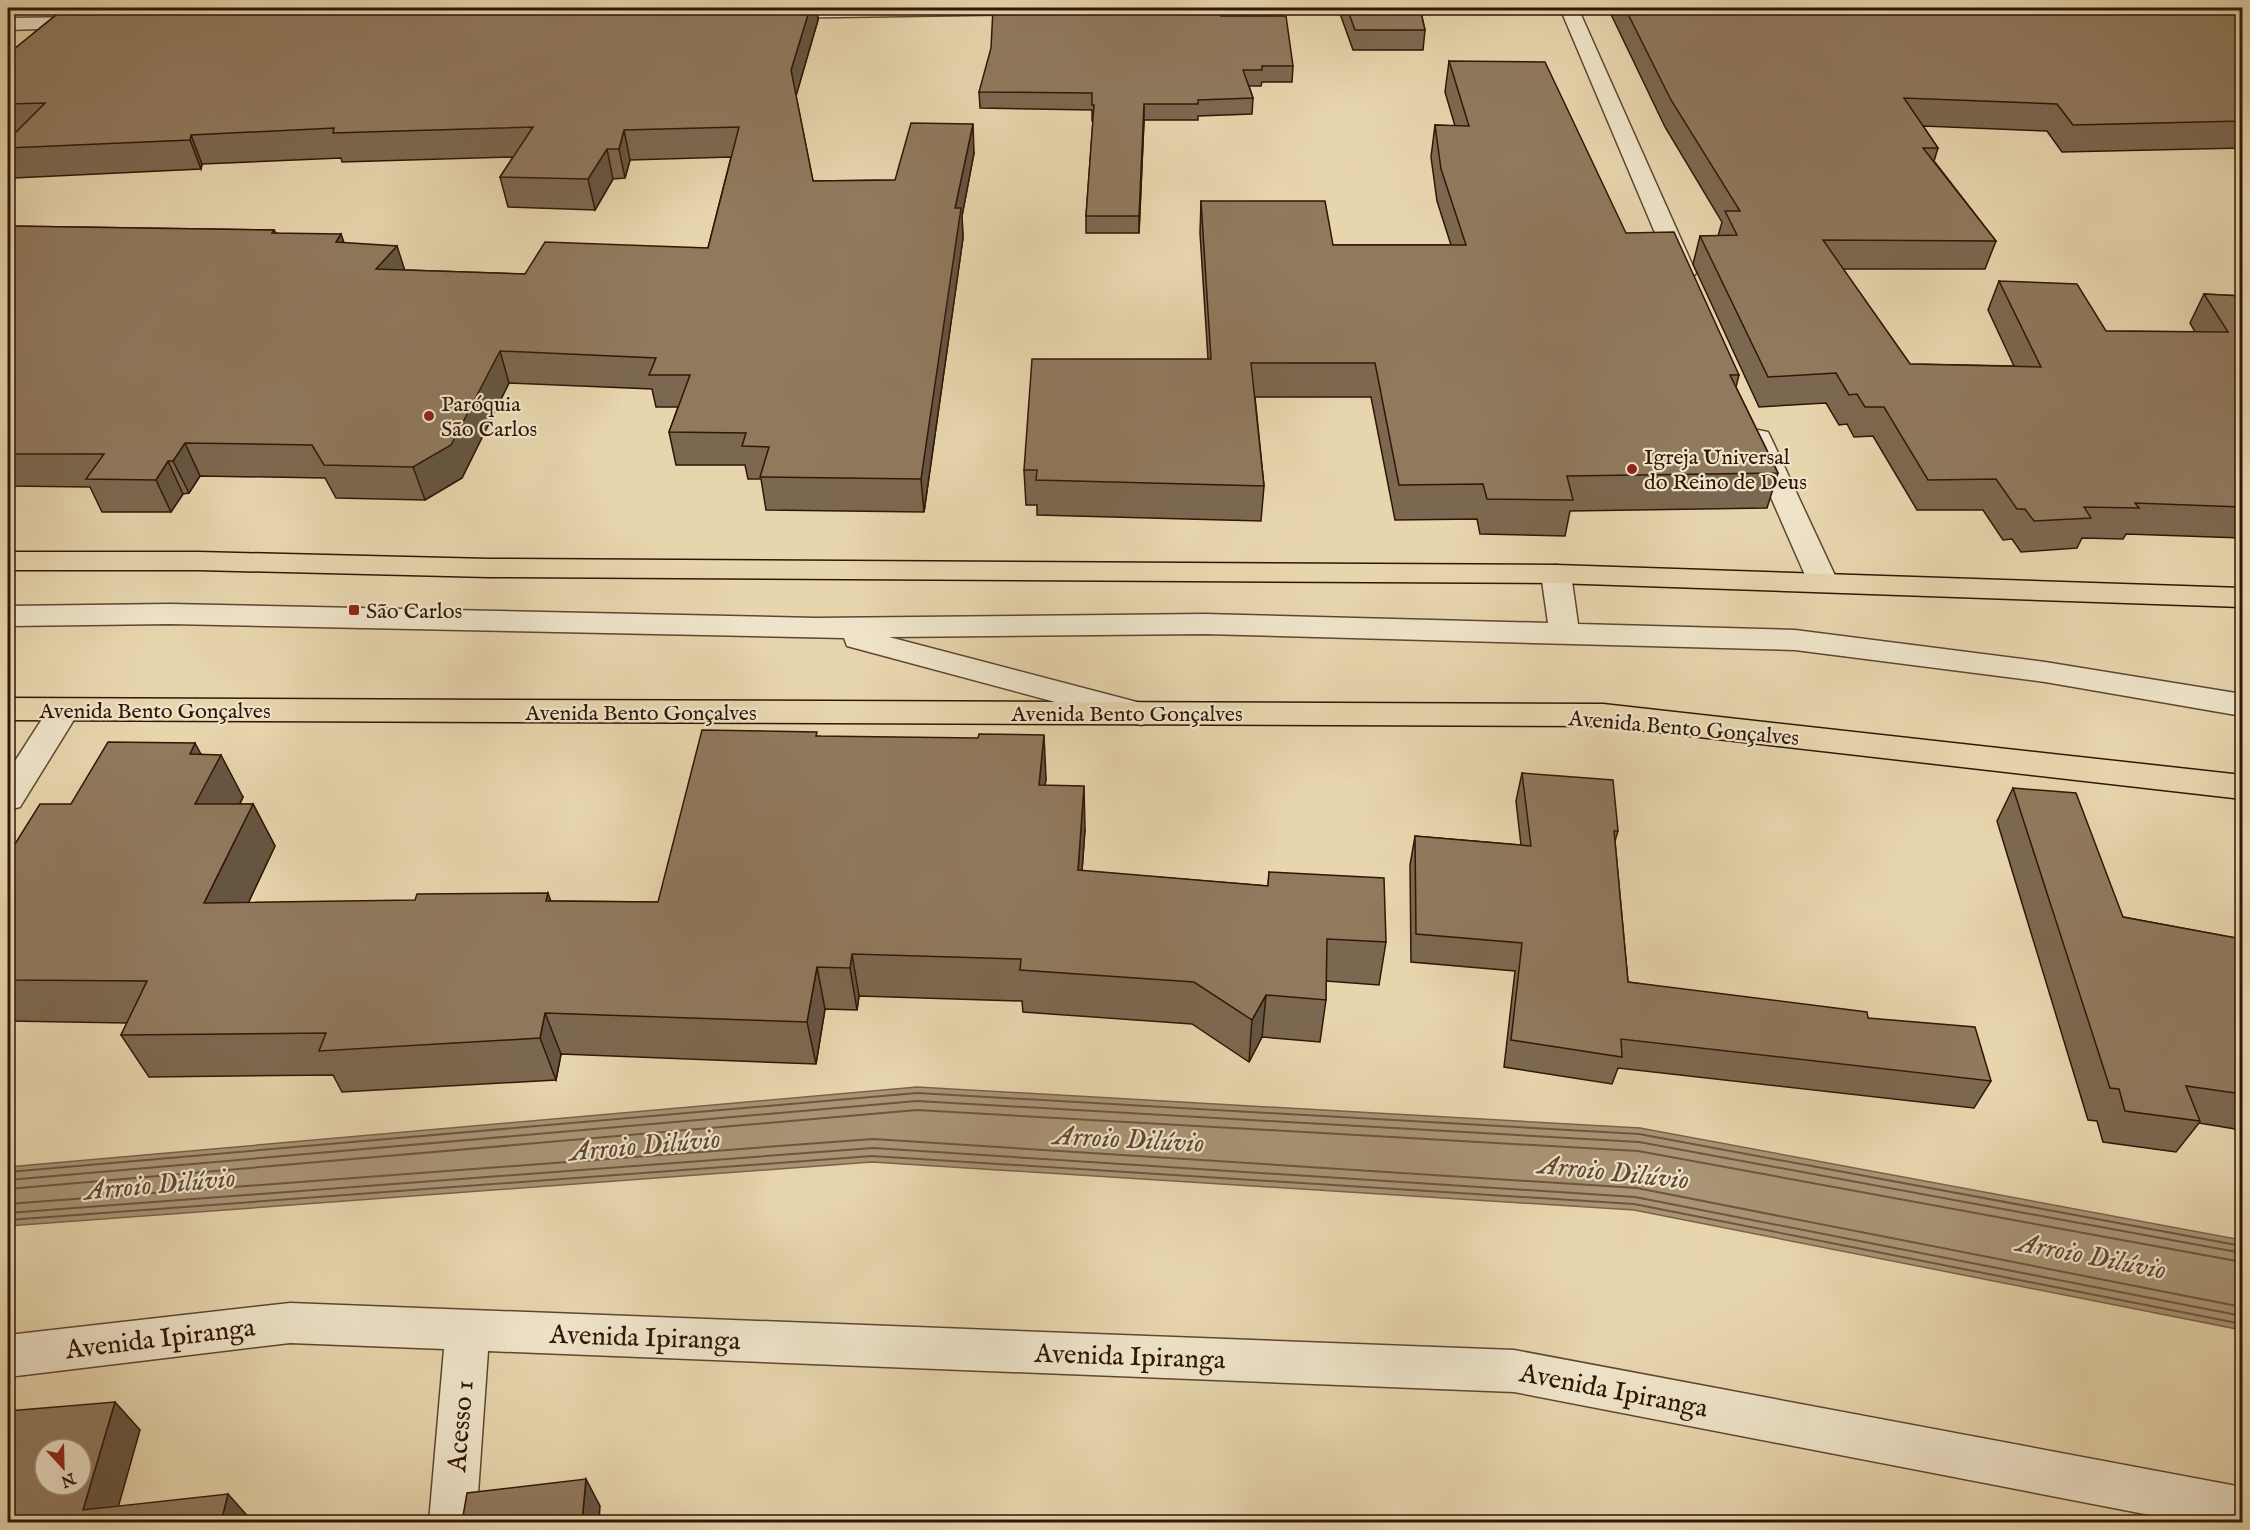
<svg xmlns="http://www.w3.org/2000/svg" width="2250" height="1530" font-family="'IM FELL English',serif">
  <style>
    .water { fill: #a99475; stroke: #796249; stroke-width: 1.5 }
    .lines { fill: none; stroke-linecap: round; stroke-linejoin: round }
    .shore { stroke: #6d553e; stroke-width: 2 }
    .minor-casing { stroke: #5e4630; stroke-width: 3 }
    .major-casing { stroke: #311607; stroke-width: 3 }
    .minor { fill: #efe4ca; fill-rule: evenodd }
    .major { fill: #e7d5ad; fill-rule: evenodd }
    .wall { fill: #7c6850; stroke: #311607; stroke-width: 1.5 }
    .shaded-wall { fill: #655541; stroke: #311607; stroke-width: 1.5 }
    .building { fill: #90795d; stroke: #311607; stroke-width: 1.5; fill-rule: evenodd }
    .poi-dot { fill: #8f2418; stroke: #efe4ca; stroke-width: 2 }
    .labels { text-anchor: middle; stroke-width: 4.5; stroke-linejoin: round; paint-order: stroke }
    .poi-label { font-size: 22px; fill: #311607; stroke: #efe4ca; text-anchor: start }
    .street-label { font-size: 22px; fill: #311607; stroke: #efe4ca }
    .near-street-label { font-size: 27px; fill: #311607; stroke: #efe4ca }
    .near-water-label { font-size: 28px; font-style: italic; fill: #614833; stroke: #efe4ca }
  </style>
  <rect width="100%" height="100%" fill="#e7d5ad"/>
  <filter id="stains"><feTurbulence type="fractalNoise" baseFrequency=".00333" numOctaves="4"/><feColorMatrix values="0 0 0 0 .2 0 0 0 0 .09 0 0 0 0 .02 0 0 0 .5 -.17"/></filter>
  <radialGradient id="worn" r=".72"><stop offset=".6" stop-color="#630" stop-opacity="0"/><stop offset="1" stop-color="#630" stop-opacity=".3"/></radialGradient>
  <polygon class="water" points="917,1087 1640,1128 2242,1240 2242,1330 1634,1210 872,1162 8,1226 8,1167"/>
  <g class="lines">
    <g class="shore">
      <polyline points="8,1172 917,1093 1639,1134 2242,1246"/>
      <polyline points="8,1180 917,1101 1639,1142 2242,1253"/>
      <polyline points="8,1189 917,1110 1638,1151 2242,1262"/>
      <polyline points="8,1204 873,1139 1637,1188 2242,1307"/>
      <polyline points="8,1213 873,1148 1635,1197 2242,1316"/>
      <polyline points="8,1220 872,1156 1634,1204 2242,1324"/>
    </g>
    <defs>
      <g id="minor">
        <polygon points="767,8 1044,8 1035,14 772,18 763,12"/>
        <polygon points="1560,8 1578,8 1696,273 1692,278 1676,278 1672,273"/>
        <polygon points="91,17 101,23 98,27 8,30 8,18"/>
        <polygon points="1758,430 1768,432 1771,438 1838,582 1833,589 1823,591 1813,589 1808,582 1745,438 1748,432"/>
        <polygon points="1556,565 1566,567 1571,574 1578,624 1795,630 2045,662 2242,694 2242,716 2045,682 1795,650 1204,634 889,637 1152,706 1157,714 1152,722 1141,725 847,646 844,638 170,624 8,626 8,606 170,604 816,618 1204,614 1548,623 1541,574 1546,567"/>
        <polygon points="64,699 75,702 80,710 20,807 8,810 8,772 53,702"/>
        <polygon points="290,1303 1514,1350 2242,1487 2242,1522 2186,1522 1514,1392 488,1351 476,1522 429,1522 444,1349 290,1343 8,1377 8,1335"/>
      </g>
      <g id="major">
        <polygon points="8,552 199,552 489,559 1556,565 2242,588 2242,607 1556,583 489,577 199,570 8,570"/>
        <polygon points="8,698 1603,704 2242,775 2242,799 1603,726 8,720"/>
      </g>
    </defs>
    <use href="#minor" class="minor-casing"/>
    <use href="#major" class="major-casing"/>
    <use href="#minor" class="minor"/>
    <use href="#major" class="major"/>
  </g>
  <g class="wall">
    <polygon points="8,8 817,8 818,20 796,96 813,181 895,180 974,153 962,216 963,238 924,512 766,510 761,479 748,479 745,465 676,465 669,432 678,407 656,407 652,389 509,383 462,478 425,500 336,498 325,478 200,476 189,493 183,494 171,512 102,512 90,487 8,486 8,226 274,230 276,233 344,243 405,270 525,274 708,248 731,157 630,160 625,178 613,179 595,210 508,207 500,177 513,157 342,162 341,158 202,164 201,169 14,178 8,165 8,140 15,133 8,134 8,54 58,13 8,14"/>
    <polygon points="1338,8 1420,8 1425,30 1423,50 1353,50"/>
    <polygon points="1608,8 2242,8 2242,148 2062,152 2047,131 1923,126 1938,148 1934,161 1996,241 1985,269 1843,269 1910,364 2014,366 1988,310 1999,281 2106,331 2195,332 2190,323 2204,294 2242,296 2242,538 2126,534 2123,539 2082,538 2077,548 2021,552 2012,539 2003,540 1983,510 1917,510 1873,436 1854,437 1847,424 1839,425 1826,403 1759,407 1693,264 1700,236 1718,236 1722,222 1665,127"/>
    <polygon points="1221,16 1293,66 1292,82 1262,82 1261,86 1249,86 1253,98 1252,114 1198,116 1198,120 1144,120 1139,233 1086,233 1086,216 1093,121 1092,121 1092,110 980,108 979,92"/>
    <polygon points="1449,61 1626,233 1739,375 1736,387 1778,473 1767,508 1570,511 1565,536 1480,534 1477,519 1395,520 1371,397 1255,397 1264,486 1261,521 1037,515 1037,505 1026,505 1024,470 1208,359 1200,233 1201,201 1333,245 1451,245 1437,201 1431,157 1435,125 1455,126 1445,92"/>
    <polygon points="818,736 1046,778 1045,785 1085,829 1082,871 1268,886 1269,872 1386,942 1379,985 1326,981 1326,1000 1320,1042 1262,1037 1249,1062 1192,1024 1023,1012 1022,1001 859,996 857,1010 825,1009 816,1064 561,1054 556,1080 342,1092 333,1075 149,1077 121,1035 127,1023 8,1021 8,855 71,804 201,754 243,797 240,804 253,804 275,846 248,903 551,901 658,902"/>
    <polygon points="1522,773 1618,831 1615,841 1628,982 1868,1018 1991,1081 1974,1108 1618,1068 1612,1084 1504,1067 1515,971 1411,962 1410,865 1415,836 1521,845 1516,801"/>
    <polygon points="2013,788 2123,917 2240,939 2242,937 2242,1130 2199,1123 2176,1152 2103,1142 2097,1121 2088,1120 1997,821"/>
  </g>
  <g class="shaded-wall">
    <polygon points="810,8 817,8 818,20 795,99 791,70"/>
    <polygon points="1144,104 1144,120 1139,233 1139,216"/>
    <polygon points="973,124 974,153 962,216 963,238 924,512 921,479 955,208"/>
    <polygon points="624,130 630,160 625,178 619,149"/>
    <polygon points="191,135 202,164 201,169 190,140"/>
    <polygon points="607,149 613,179 595,210 588,179"/>
    <polygon points="341,234 352,265 336,242"/>
    <polygon points="397,246 407,277 376,269"/>
    <polygon points="500,351 509,383 462,478 425,500 413,467"/>
    <polygon points="185,443 200,476 189,493 173,461"/>
    <polygon points="168,461 183,494 171,512 156,480"/>
    <polygon points="1044,735 1046,778 1041,827 1039,785"/>
    <polygon points="195,743 211,773 221,755 243,797 218,846 195,804 190,754"/>
    <polygon points="1084,786 1085,829 1079,913 1078,870"/>
    <polygon points="253,804 275,846 228,946 204,903"/>
    <polygon points="548,893 563,935 546,901"/>
    <polygon points="852,954 859,996 857,1010 850,968"/>
    <polygon points="817,967 825,1009 816,1064 807,1022"/>
    <polygon points="1266,995 1262,1037 1249,1062 1252,1020"/>
    <polygon points="545,1013 561,1054 556,1080 540,1038"/>
    <polygon points="115,1402 140,1430 114,1522 83,1510"/>
    <polygon points="586,1479 600,1506 599,1522 582,1522"/>
    <polygon points="228,1494 252,1521 251,1522 221,1522"/>
  </g>
  <g class="building">
    <polygon points="65,8 810,8 791,70 813,181 895,180 911,123 973,124 955,208 961,208 921,479 760,477 769,447 742,446 746,433 669,432 690,375 649,375 656,358 500,351 451,445 413,467 324,465 312,445 185,443 173,461 168,461 156,480 86,479 104,454 8,454 8,226 274,230 272,233 341,234 336,242 397,246 376,269 525,274 545,242 708,248 739,127 624,130 619,149 607,149 588,179 500,177 533,127 333,133 334,128 191,135 190,140 8,148 8,140 45,103 8,104 8,54"/>
    <polygon points="993,8 1220,8 1221,16 1286,16 1293,66 1262,66 1262,70 1243,70 1253,98 1198,100 1198,104 1144,104 1139,216 1086,216 1094,105 1092,105 1092,93 979,92 991,48"/>
    <polygon points="1347,8 1420,8 1425,30 1355,30"/>
    <polygon points="1625,8 2242,8 2242,121 2073,125 2057,104 1904,98 1938,148 1923,148 1996,241 1823,240 1910,364 2041,367 1999,281 2077,284 2106,331 2228,332 2204,294 2242,296 2242,507 2135,503 2139,508 2084,507 2091,518 2034,521 2025,509 2017,509 1996,479 1928,480 1884,407 1865,407 1857,394 1849,395 1836,373 1768,377 1700,236 1737,235 1725,211 1740,211 1671,100"/>
    <polygon points="1449,61 1545,62 1626,233 1674,232 1739,375 1730,375 1778,473 1567,476 1573,500 1487,499 1483,484 1399,485 1375,363 1251,363 1264,486 1036,480 1037,470 1024,470 1032,359 1211,359 1201,201 1325,201 1333,245 1466,245 1441,169 1435,125 1469,126"/>
    <polygon points="702,730 817,732 816,736 978,738 979,734 1044,735 1039,785 1084,786 1078,870 1268,886 1269,872 1384,878 1386,942 1327,939 1326,1000 1266,995 1252,1020 1194,982 1020,970 1021,959 852,954 850,968 817,967 807,1022 545,1013 540,1038 319,1051 326,1033 121,1035 147,981 8,980 8,855 40,804 71,804 108,742 195,743 190,754 221,755 195,804 253,804 204,903 415,900 417,894 548,893 546,901 658,902"/>
    <polygon points="1522,773 1613,780 1618,831 1614,831 1628,982 1867,1012 1868,1018 1975,1027 1991,1081 1621,1039 1622,1057 1511,1040 1522,943 1416,934 1415,836 1531,846"/>
    <polygon points="2013,788 2076,793 2123,917 2242,939 2242,937 2242,1094 2186,1086 2200,1121 2125,1111 2119,1089 2110,1088"/>
    <path d="M115,1402l-32,108 145,-16 -7,28h-213v-111zM45,1449h36v36h-36z"/>
    <polygon points="586,1479 582,1522 462,1522 467,1493"/>
  </g>
  <g class="poi-dot">
    <circle cx="429" cy="416" r="6"/>
    <circle cx="1632" cy="469" r="6"/>
    <rect x="348" y="604" width="12" height="12" rx="3"/>
  </g>
  <g class="labels">
    <g class="poi-label">
      <text x="441" y="411">Paróquia<tspan x="441" dy="25">São Carlos</tspan></text>
      <text x="1644" y="464">Igreja Universal<tspan x="1644" dy="25">do Reino de Deus</tspan></text>
      <text x="366" y="618">São Carlos</text>
    </g>
    <g class="street-label">
      <text x="155" y="718">Avenida Bento Gonçalves</text>
      <text x="641" y="720">Avenida Bento Gonçalves</text>
      <text x="1127" y="721">Avenida Bento Gonçalves</text>
      <text transform="translate(1684 727) rotate(5)" y="8">Avenida Bento Gonçalves</text>
    </g>
    <g class="near-street-label">
      <text transform="translate(645 1337) rotate(2)" y="9">Avenida Ipiranga</text>
      <text transform="translate(160 1338) rotate(-7)" y="9">Avenida Ipiranga</text>
      <text transform="translate(1130 1356) rotate(2)" y="9">Avenida Ipiranga</text>
      <text transform="translate(1614 1390) rotate(11)" y="9">Avenida Ipiranga</text>
      <text transform="translate(460 1426) rotate(-85)" y="9">Acesso 1</text>
    </g>
    <g class="near-water-label">
      <text transform="translate(1129 1138) rotate(3)" y="10">Arroio Dilúvio</text>
      <text transform="translate(645 1144) rotate(-5)" y="10">Arroio Dilúvio</text>
      <text transform="translate(1614 1171) rotate(6)" y="10">Arroio Dilúvio</text>
      <text transform="translate(160 1183) rotate(-5)" y="10">Arroio Dilúvio</text>
      <text transform="translate(2092 1255) rotate(11)" y="10">Arroio Dilúvio</text>
    </g>
  </g>
  <rect width="2250" height="1530" fill="none" stroke="#e7d5ad" stroke-width="30"/>
  <rect x="9" y="9" width="2232" height="1512" fill="none" stroke="#311607" stroke-width="3"/>
  <rect x="15" y="15" width="2220" height="1500" fill="none" stroke="#311607" stroke-width="1.5"/>
  <g transform="translate(63 1467) rotate(158)"><circle r="28" fill="#efe4ca" stroke="#a3927c" stroke-width="1.5"/>
  <path d="M0-4.5L10 22L0 15L-10 22Z" fill="#8f2418"/>
  <text y="-9" font-size="16" font-weight="bold" text-anchor="middle" fill="#311607">N</text>
  </g>
  <rect width="100%" height="100%" filter="url(#stains)"/>
  <rect width="100%" height="100%" fill="url(#worn)"/>
</svg>
